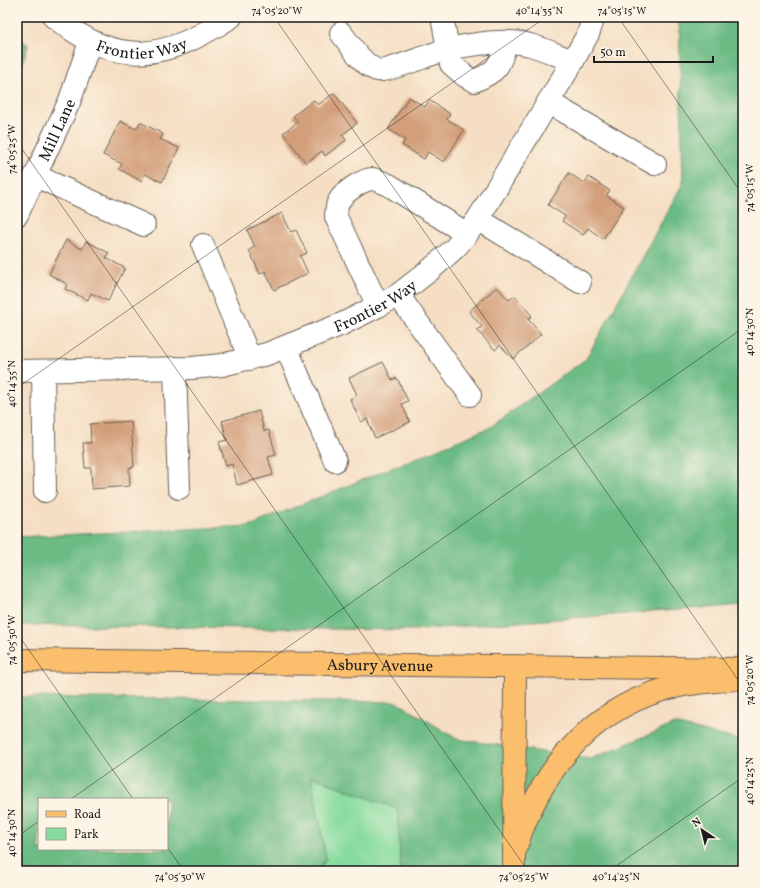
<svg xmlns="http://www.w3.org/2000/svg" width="760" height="888" font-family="Vollkorn,serif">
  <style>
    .green { fill: #86db9e; stroke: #517c5d }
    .forest { fill: #6cbb85; stroke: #446c50; fill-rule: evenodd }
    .building { fill: #d39f7a }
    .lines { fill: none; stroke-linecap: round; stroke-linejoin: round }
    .minor-casing { stroke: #686056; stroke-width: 24 }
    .major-casing { stroke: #686056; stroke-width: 24 }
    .highway-casing { stroke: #686056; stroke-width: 24 }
    .minor { stroke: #fff; stroke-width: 22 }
    .major { stroke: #fabe6d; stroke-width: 22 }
    .highway { stroke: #fabe6d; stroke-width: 22 }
    .ticks { fill: none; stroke: #1c1c1c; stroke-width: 1; stroke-opacity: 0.45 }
    .labels { text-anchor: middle; stroke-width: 3; stroke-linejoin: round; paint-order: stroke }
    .street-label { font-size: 16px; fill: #1c1c1c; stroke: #fcf5e5 }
    .neatline { fill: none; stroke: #1c1c1c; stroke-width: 1.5 }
    .ticks-label { font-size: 10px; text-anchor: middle; fill: #1c1c1c }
  </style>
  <rect width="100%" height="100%" fill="#fcf5e5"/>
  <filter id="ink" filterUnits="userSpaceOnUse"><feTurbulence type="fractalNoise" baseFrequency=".025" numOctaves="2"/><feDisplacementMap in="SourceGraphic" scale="8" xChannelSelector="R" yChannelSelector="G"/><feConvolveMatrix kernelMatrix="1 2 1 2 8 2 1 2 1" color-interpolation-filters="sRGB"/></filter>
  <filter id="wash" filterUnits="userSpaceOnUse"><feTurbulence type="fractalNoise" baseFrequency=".012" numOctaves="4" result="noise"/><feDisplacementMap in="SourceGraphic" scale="16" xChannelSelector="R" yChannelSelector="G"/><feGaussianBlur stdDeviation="0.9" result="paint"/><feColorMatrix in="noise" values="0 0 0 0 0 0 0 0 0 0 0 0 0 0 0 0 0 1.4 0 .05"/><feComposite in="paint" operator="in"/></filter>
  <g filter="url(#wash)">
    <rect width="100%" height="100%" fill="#f5dec3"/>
    <polygon class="green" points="311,776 398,809 401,871 318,871 326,859"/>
    <g class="forest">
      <polygon points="679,17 743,17 743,605 414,630 17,625 17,537 249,526 489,428 586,359 683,183"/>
      <polygon points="17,34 28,45 17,83"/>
      <path d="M17,697l380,5 60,37 133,20 85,-35 68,17v130h-342l-4,-62 -86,-33 15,83 -8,12h-301zM39,799h128v50h-128z"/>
    </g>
    <g id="blocks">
      <g class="building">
        <polygon points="334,93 357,123 342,135 346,140 325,156 322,151 306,163 283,133 298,122 293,116 314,100 318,105"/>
        <polygon points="409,97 425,107 429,100 450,114 447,119 464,130 444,162 428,152 424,159 402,145 405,140 388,129"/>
        <polygon points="120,121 136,129 140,122 163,134 160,139 179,148 162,182 145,174 141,181 119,169 122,164 103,155"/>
        <polygon points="569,173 584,183 589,177 610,191 606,195 624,207 603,239 588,228 583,235 562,221 565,216 548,205"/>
        <polygon points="282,213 291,232 296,230 307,253 300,256 308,273 274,290 265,271 260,274 249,250 255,247 247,230"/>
        <polygon points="66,240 82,249 86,241 109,253 106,258 125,268 108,301 91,293 88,300 65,289 67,284 49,274"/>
        <polygon points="497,287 509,300 515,296 532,316 528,319 541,334 513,359 500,345 495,350 477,330 482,327 469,311"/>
        <polygon points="383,362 392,380 397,378 408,401 402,404 410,422 375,438 367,419 361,422 350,399 357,395 349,378"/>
        <polygon points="259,411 264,431 269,430 276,455 268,457 273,475 237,485 232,464 226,466 219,442 227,440 222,421"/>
        <polygon points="131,421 134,467 129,468 130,486 92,489 91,468 85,468 83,443 91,443 90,424"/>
      </g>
    </g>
  </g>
  <g filter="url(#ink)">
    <use href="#blocks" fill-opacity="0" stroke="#686056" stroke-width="1"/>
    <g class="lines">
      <defs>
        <g id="minor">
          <path id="s1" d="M54,17c66,52 110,43 177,0"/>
          <path d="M442,17l9,47 14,12 9,5c23,-9 26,-15 32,-38"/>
          <path d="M341,33c9,11 21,32 36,37 10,3 57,-18 72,-21 24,-5 57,-11 81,-4 15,4 29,11 43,16"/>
          <polyline points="548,102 655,164"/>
          <polyline points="36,176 144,225"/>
          <path id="s2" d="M17,215l53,-115 20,-58"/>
          <polyline points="478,219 580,282"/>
          <polyline points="203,245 250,359"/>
          <polyline points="398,295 470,395"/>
          <path d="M378,306l-42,-89c0,-5 0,-11 3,-16 5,-9 24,-22 34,-22 5,1 11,4 16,6l78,49"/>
          <polyline points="286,347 335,461"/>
          <polyline points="175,368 179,488"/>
          <path id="s3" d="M17,371l175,-3 30,-3 45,-11 75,-30 36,-18 20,-11 32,-25 25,-22 12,-14 11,-15 95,-158 15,-27 6,-17"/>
          <polyline points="43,371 45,491"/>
        </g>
        <g id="major">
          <path id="s4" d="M17,660l726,9"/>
        </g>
        <g id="highway">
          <path d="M514,853c23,-75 69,-139 148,-163 26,-8 54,-8 81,-12"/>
          <polyline points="514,871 515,667"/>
        </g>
      </defs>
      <use href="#minor" class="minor-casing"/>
      <use href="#major" class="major-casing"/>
      <use href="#highway" class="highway-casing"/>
      <use href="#minor" class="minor"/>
      <use href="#major" class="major"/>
      <use href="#highway" class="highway"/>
    </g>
  </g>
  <path class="ticks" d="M274,17l469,670M618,17l125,178M17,142l511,729M17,388l529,-371M17,633l116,166M71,799l672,-471M17,837l22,-16M167,847l17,24M609,871l134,-94"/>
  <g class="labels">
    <g class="street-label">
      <text dy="6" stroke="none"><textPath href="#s1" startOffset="97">Frontier Way</textPath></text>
      <text dy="6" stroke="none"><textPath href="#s2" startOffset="94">Mill Lane</textPath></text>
      <text dy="6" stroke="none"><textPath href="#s3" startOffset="370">Frontier Way</textPath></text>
      <text dy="6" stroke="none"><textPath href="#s4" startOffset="363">Asbury Avenue</textPath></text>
    </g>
  </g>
  <rect width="760" height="888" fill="none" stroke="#fcf5e5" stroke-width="44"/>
  <rect x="38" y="798" width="130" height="52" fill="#fcf5e5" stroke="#a29e95"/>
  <rect x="46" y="811" width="20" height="6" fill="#fabe6d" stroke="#a29e95"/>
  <text x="74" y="818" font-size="12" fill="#1c1c1c">Road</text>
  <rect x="46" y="828" width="20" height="12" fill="#86db9e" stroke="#a29e95"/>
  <text x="74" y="838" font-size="12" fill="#1c1c1c">Park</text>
  <g transform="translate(702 830) rotate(325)" stroke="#fcf5e5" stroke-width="3" paint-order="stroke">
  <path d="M0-3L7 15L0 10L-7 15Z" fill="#1c1c1c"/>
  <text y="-6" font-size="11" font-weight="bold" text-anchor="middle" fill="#1c1c1c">N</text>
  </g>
  <path d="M594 56v6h119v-6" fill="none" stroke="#1c1c1c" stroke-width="2"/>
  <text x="600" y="56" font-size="12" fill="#1c1c1c" stroke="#fcf5e5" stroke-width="3" paint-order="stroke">50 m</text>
  <rect x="22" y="22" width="716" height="844" class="neatline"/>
  <g class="ticks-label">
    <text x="277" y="14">74°05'20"W</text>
    <text x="539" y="14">40°14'35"N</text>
    <text x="622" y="14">74°05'15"W</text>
    <text transform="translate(11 149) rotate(-90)" y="4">74°05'25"W</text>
    <text transform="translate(749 188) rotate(-90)" y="4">74°05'15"W</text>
    <text transform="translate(749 332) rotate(-90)" y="4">40°14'30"N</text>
    <text transform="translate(11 384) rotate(-90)" y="4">40°14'35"N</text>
    <text transform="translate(11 640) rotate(-90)" y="4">74°05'30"W</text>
    <text transform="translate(749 680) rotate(-90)" y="4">74°05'20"W</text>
    <text transform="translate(749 781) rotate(-90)" y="4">40°14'25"N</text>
    <text transform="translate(11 833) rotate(-90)" y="4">40°14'30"N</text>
    <text x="180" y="880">74°05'30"W</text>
    <text x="524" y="880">74°05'25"W</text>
    <text x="616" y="880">40°14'25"N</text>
  </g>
</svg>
